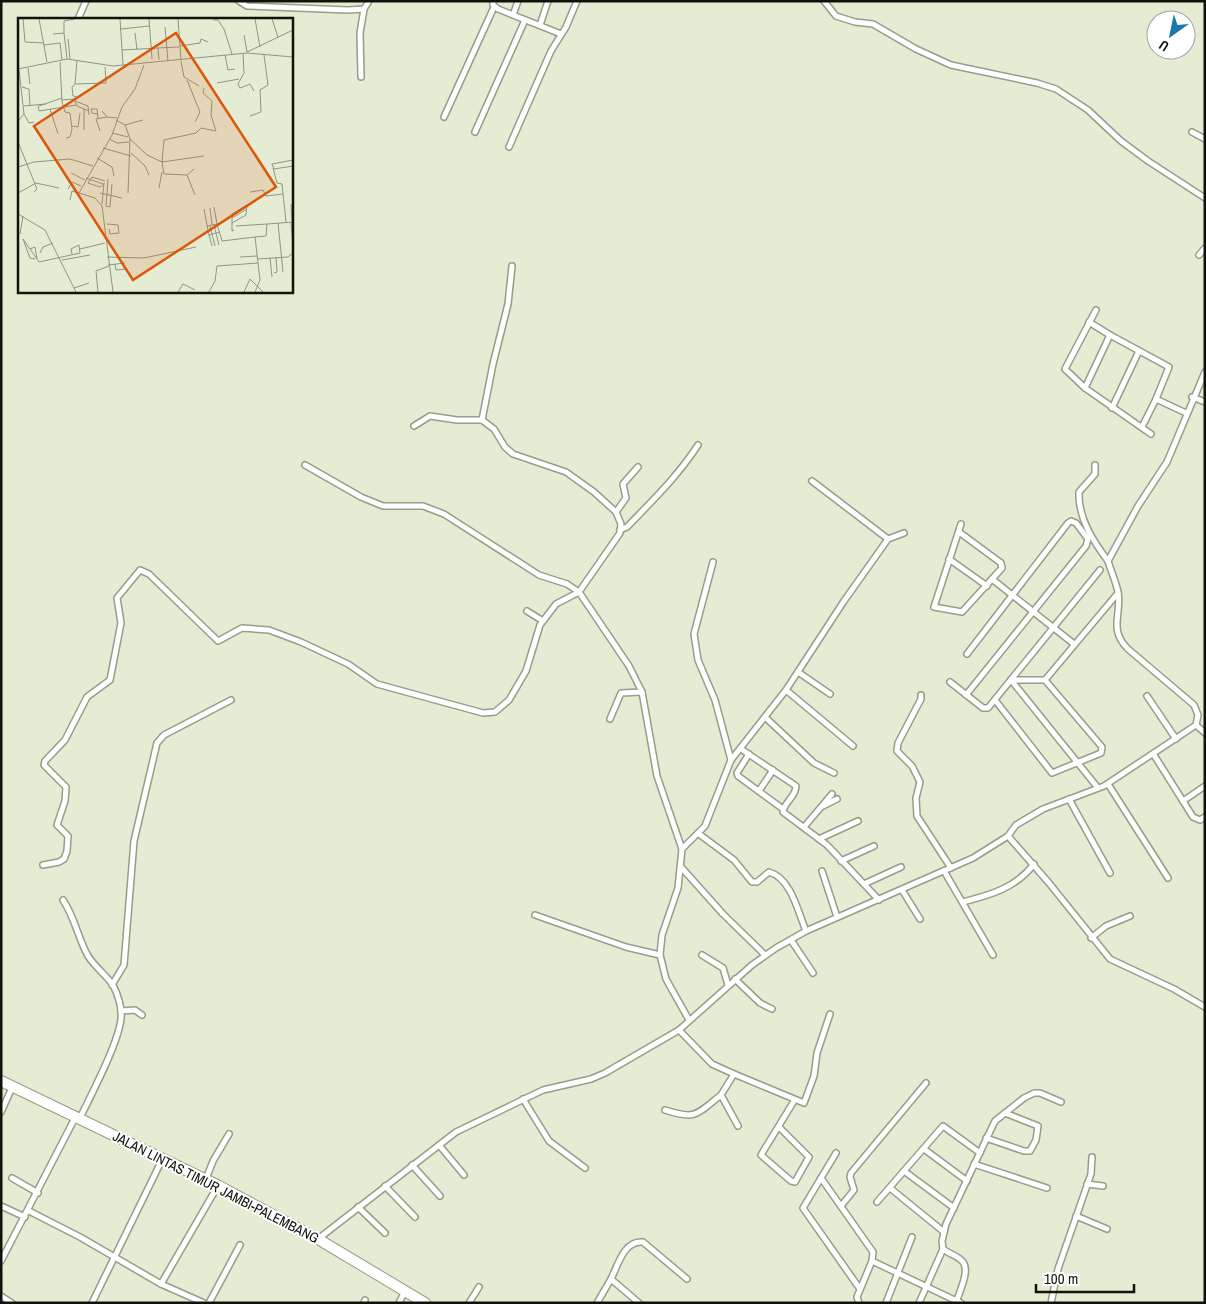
<svg xmlns="http://www.w3.org/2000/svg" width="1206" height="1304" font-family="'Archivo Narrow',sans-serif">
  <style>
    .lines { fill: none; stroke-linecap: round; stroke-linejoin: round }
    .street-casing { stroke: #979d86; stroke-width: 8 }
    .highway-casing { stroke: #979d86; stroke-width: 12 }
    .street { stroke: #fff; stroke-width: 5 }
    .highway { stroke: #fff; stroke-width: 10 }
    .labels { text-anchor: middle; stroke-width: 4; stroke-linejoin: round; paint-order: stroke }
    .street-label { font-size: 14px; fill: #10130a; stroke: #fff }
    .inset-road { fill: none; stroke: #909583; stroke-width: 1 }
    .view { fill: #dd560c; fill-opacity: 0.15; stroke: #dd560c; stroke-width: 2.5 }
    .inset-edge { fill: none; stroke: #10130a; stroke-width: 2.5 }
  </style>
  <rect width="100%" height="100%" fill="#e5ecd4"/>
  <g class="lines">
    <defs>
      <g id="street">
        <polyline points="239,1 247,6 348,10 364,9 369,1"/>
        <polyline points="493,1 493,5 498,9 561,34"/>
        <polyline points="824,1 836,16 855,22 873,24 916,49 951,65 1037,83 1056,89 1088,110 1121,141 1148,161 1205,198"/>
        <polyline points="513,15 518,1"/>
        <polyline points="78,19 86,1"/>
        <polyline points="540,25 548,1"/>
        <polyline points="361,77 360,33 364,9"/>
        <polyline points="444,117 494,7"/>
        <polyline points="475,132 525,20"/>
        <polyline points="1192,132 1205,139"/>
        <polyline points="509,147 551,51 566,27 577,1"/>
        <polyline points="1199,255 1205,248"/>
        <polyline points="1089,322 1110,335"/>
        <polyline points="1085,388 1065,369 1096,310"/>
        <polyline points="1192,397 1205,402"/>
        <polyline points="1112,408 1139,351"/>
        <polyline points="482,420 493,364 508,304 512,266"/>
        <polyline points="1142,427 1156,399 1186,413"/>
        <polyline points="1151,434 1085,388 1110,335 1169,367 1156,399"/>
        <polyline points="305,465 361,497 383,506 423,506 444,514 539,575 567,584 579,592 620,533 621,524 616,512 594,492 566,472 513,454 505,447 494,429 482,420 457,420 430,416 414,426"/>
        <path d="M1095,465v9l-16,18c-1,26 14,49 29,69"/>
        <polyline points="812,481 888,539"/>
        <polyline points="616,512 626,498 623,484 638,467"/>
        <polyline points="961,524 934,607 962,612 992,579"/>
        <path d="M620,530l7,-3c25,-26 51,-51 71,-82"/>
        <polyline points="959,532 1001,563 1002,568 992,579 1074,644"/>
        <polyline points="949,559 987,586"/>
        <polyline points="713,562 694,634 698,660 715,700 731,760"/>
        <polyline points="527,611 543,621"/>
        <polyline points="798,672 830,694"/>
        <polyline points="1011,680 1098,788"/>
        <polyline points="1045,680 1118,593"/>
        <polyline points="950,682 983,708 988,708 1100,570"/>
        <polyline points="786,690 853,746"/>
        <polyline points="921,695 921,699 898,743 897,751 912,766 920,782 916,798 917,816 951,868"/>
        <polyline points="966,695 1086,546 1088,539 1076,523 1071,521 1068,523 967,654"/>
        <polyline points="1147,696 1176,739"/>
        <polyline points="995,700 1052,773 1101,753 1102,747 1045,680 1011,680"/>
        <polyline points="766,718 814,763 834,773"/>
        <polyline points="610,719 621,693 642,692"/>
        <polyline points="1196,725 1205,733"/>
        <path d="M741,749l55,37c0,11 -12,16 -13,26l44,33 52,55"/>
        <polyline points="749,754 737,773 738,776 783,809"/>
        <polyline points="1154,755 1193,817 1200,820 1205,817"/>
        <polyline points="1108,784 1168,878"/>
        <polyline points="759,791 773,770"/>
        <polyline points="1069,799 1110,873"/>
        <polyline points="1183,801 1205,786"/>
        <polyline points="823,806 837,799"/>
        <polyline points="804,827 832,794"/>
        <path d="M699,834l35,26 18,22h5l12,-10c22,6 29,40 37,59"/>
        <polyline points="1008,836 1049,883 1110,959 1174,989 1205,1007"/>
        <polyline points="819,839 858,821"/>
        <polyline points="682,849 705,826 731,760 786,690 844,601 888,539 904,533"/>
        <polyline points="841,861 874,846"/>
        <polyline points="43,865 59,862 64,859 67,851 68,836 57,825 65,801 66,787 44,765 45,761 65,740 87,697 110,680 121,623 117,598 140,570 149,574 218,641 242,628 269,630 301,642 348,664 377,684 483,713 495,712 509,700 526,671 540,625 556,604 579,592 629,666 642,692 657,776 682,849 678,888 662,935 660,955 666,979 689,1020"/>
        <polyline points="681,867 723,914 765,955"/>
        <polyline points="822,871 837,917"/>
        <polyline points="944,871 993,955"/>
        <polyline points="864,884 901,867"/>
        <polyline points="902,890 920,919"/>
        <path d="M63,900c12,18 15,38 25,56 7,11 18,19 25,29 5,10 9,23 8,34 -3,25 -29,74 -41,99"/>
        <path d="M963,902c27,-7 53,-14 71,-38"/>
        <polyline points="535,915 626,947 660,955"/>
        <polyline points="1091,938 1106,926 1130,916"/>
        <polyline points="791,940 813,973"/>
        <polyline points="702,955 723,968 728,985"/>
        <polyline points="735,979 760,1003 772,1009"/>
        <polyline points="112,985 124,965 134,841 157,743 164,735 231,700"/>
        <polyline points="121,1011 135,1010 142,1015"/>
        <polyline points="679,1030 712,1064 734,1074 721,1095 738,1126"/>
        <polyline points="734,1074 804,1103 814,1076 817,1053 830,1014"/>
        <polyline points="523,1099 549,1141 585,1168"/>
        <path d="M665,1110c31,10 31,5 56,-15"/>
        <polyline points="1,1112 11,1090"/>
        <polyline points="779,1127 809,1157 795,1182 791,1181 761,1155 794,1101"/>
        <polyline points="986,1138 1024,1151 1030,1151 1036,1140 1038,1126 1005,1113"/>
        <polyline points="439,1145 464,1175"/>
        <polyline points="924,1149 967,1181"/>
        <polyline points="836,1153 803,1208 860,1289"/>
        <polyline points="974,1164 1047,1188"/>
        <polyline points="412,1165 440,1196"/>
        <polyline points="904,1171 954,1208"/>
        <polyline points="12,1178 38,1193"/>
        <polyline points="821,1178 873,1252 872,1261 857,1297 859,1303"/>
        <polyline points="206,1179 213,1161 229,1134"/>
        <polyline points="1087,1184 1103,1186"/>
        <polyline points="385,1186 415,1217"/>
        <polyline points="890,1188 944,1232"/>
        <polyline points="877,1202 943,1126 980,1153"/>
        <polyline points="1,1206 25,1217"/>
        <polyline points="841,1206 854,1190 850,1177 851,1173 926,1083"/>
        <polyline points="358,1207 385,1233"/>
        <polyline points="29,1211 80,1237 161,1284"/>
        <polyline points="1076,1216 1107,1229"/>
        <path d="M318,1239l138,-107 87,-42 48,-11 14,-6 74,-43 73,-65 24,-17 30,-17 167,-73 35,-22 8,-11 27,-16 61,-23 92,-61 2,-10 -4,-10 -66,-56c-20,-20 -6,-34 -10,-57 -2,-10 -7,-21 -10,-31l30,-55 29,-44 38,-90"/>
        <polyline points="1,1261 76,1116"/>
        <polyline points="872,1261 961,1303"/>
        <path d="M611,1279c7,-14 13,-39 32,-37l44,37"/>
        <polyline points="1,1296 12,1303"/>
        <polyline points="92,1303 161,1162"/>
        <polyline points="204,1303 161,1284 216,1189"/>
        <polyline points="209,1303 240,1245"/>
        <polyline points="364,1303 365,1300"/>
        <polyline points="399,1303 403,1295"/>
        <polyline points="469,1303 479,1287"/>
        <polyline points="597,1303 611,1279 639,1303"/>
        <polyline points="886,1303 912,1237"/>
        <polyline points="919,1303 943,1249"/>
        <path d="M956,1303c3,-11 16,-35 5,-43 -5,-5 -12,-6 -18,-11l-1,-8 4,-17 49,-103 29,-23 10,-5h6l21,9"/>
        <polyline points="1051,1303 1058,1269 1091,1174 1092,1157"/>
      </g>
      <polyline id="highway" points="1,1081 219,1186 318,1239 425,1303"/>
    </defs>
    <use href="#street" class="street-casing"/>
    <use href="#highway" class="highway-casing"/>
    <use href="#street" class="street"/>
    <use href="#highway" class="highway"/>
  </g>
  <g class="labels">
    <g class="street-label">
      <text transform="translate(216 1187) rotate(27)" y="5">JALAN LINTAS TIMUR JAMBI-PALEMBANG</text>
    </g>
  </g>
  <g transform="translate(18 18)">
    <rect width="275" height="275" fill="#e5ecd4"/>
    <path class="inset-road" d="M5,1l2,23 19,1M21,1l8,43M102,1l3,46M131,1l3,40M160,1l3,41M237,1l5,28M254,1l6,18M195,2h5l6,9 8,25M147,9l3,34M103,11l28,-3M46,15v-12l11,-2M117,15l2,17M35,16l11,-1 3,26M226,17l3,17M50,21l2,20M26,27l16,-2 2,17M162,28l20,-3 1,-4 7,3M140,30l21,-1M104,32l36,-2 1,12M229,34l46,-22M225,36l1,19 -6,11 2,4 10,-4 4,7M207,37l3,15 7,-1M59,43l-2,23 31,-1 -1,-16M163,43l3,16 15,9M42,44l2,40 3,10 5,1 2,16 -2,8 -4,1M10,50l2,16M0,51l49,-10 46,7 134,-13 46,4M169,62l13,32 -5,10M199,65l22,-4M57,66l-3,3 1,9 4,1M4,69l7,2 1,17M44,82l12,-1 3,7 12,5M57,83l13,5 1,9M6,88l22,-2M20,88l1,5 37,-6M21,88l23,-8M32,91l8,25M84,93l5,6 10,1M6,96l5,9 5,-1M79,96l-5,-1 -1,-4h6l1,9M232,98l11,-4 -1,-22 8,-5 -4,-30M98,102l9,5 5,14 17,16 15,7 2,-22 32,-7 5,-5 15,3 -5,-16 1,-14 -9,-8 1,-5M0,103l6,-7 -5,-44M107,107l18,-5M54,108l6,1 2,-14M66,112v-21M82,113l-4,-12 11,-2M94,115l16,4M91,121l8,4 12,-1M0,124l19,47 -3,3M85,130l28,8M113,135l14,13 4,9M79,140l15,9 2,9M275,142l-21,4 2,5 19,-3M0,149l16,-5 36,-3 23,7M255,150l4,15 5,1 4,38M176,151l-7,6 -23,-1 -2,-12 42,-6M53,155l14,7M169,157l8,20M68,160l17,6M90,161l-2,27 4,1M86,166l-4,3 -12,-4 4,-6 13,4M141,170l3,-16M50,171l4,-7 9,4M232,174l13,-2 3,6 17,-2M0,175l18,-10 23,5M82,175l22,5M110,175l2,-54M52,182l2,-9 7,2M84,186l2,-21M273,186l1,18M92,189l2,-23M196,189l3,17M192,190l2,17M186,191l5,26M0,196l27,16 31,62M214,200l15,-9M273,204l2,25M214,205l14,-8 1,-10 -15,9v17l2,-1M260,205l5,49M89,206l11,1 1,8 -9,1 -1,-5M196,207l5,20M189,208l10,-2 5,17 33,-4M192,208l5,20M218,208l31,-2M2,216l3,-18M194,228l-3,-11 11,-3M12,231l5,-2 2,12M62,231l25,-6M22,235l3,-6 10,-4M89,239l37,1 52,-11M222,239l17,-1M252,240l2,19M17,241l-5,-1 -7,-19 16,23 41,-9 -1,-8 -8,4 1,5M239,241l31,-2 5,-4M44,242l28,-5M97,246l1,6 9,-1M90,247l17,-2M256,255l3,-1 -1,-15M56,270l15,-5M80,274l-2,-21 13,-5M95,274l-11,-86 -7,-8 -16,-5 33,-58 10,-28 13,-18 9,-24M160,274l5,-8 12,6M191,274l6,-11 2,-15 41,-3M226,274l6,-13 13,13M237,274l5,-12 -5,-43 11,-1 1,-12 26,-2"/>
    <path class="view" d="M158,15l100,154 -143,93 -99,-154z"/>
    <rect width="275" height="275" class="inset-edge"/>
  </g>
  <rect width="1206" height="1304" fill="none" stroke="#10130a" stroke-width="5"/>
  <g transform="translate(1171 35) rotate(213)"><circle r="24" fill="#ffffff" stroke="#9fa19d"/>
  <path d="M0-4L9 19L0 12L-9 19Z" fill="#177aa6"/>
  <text y="-8" font-size="14" font-weight="bold" text-anchor="middle" fill="#10130a">U</text>
  </g>
  <path d="M1036 1284v8h98v-8" fill="none" stroke="#10130a" stroke-width="2.5"/>
  <text x="1044" y="1284" font-size="15" fill="#10130a" stroke="#ffffff" stroke-width="4" paint-order="stroke">100 m</text>
</svg>
